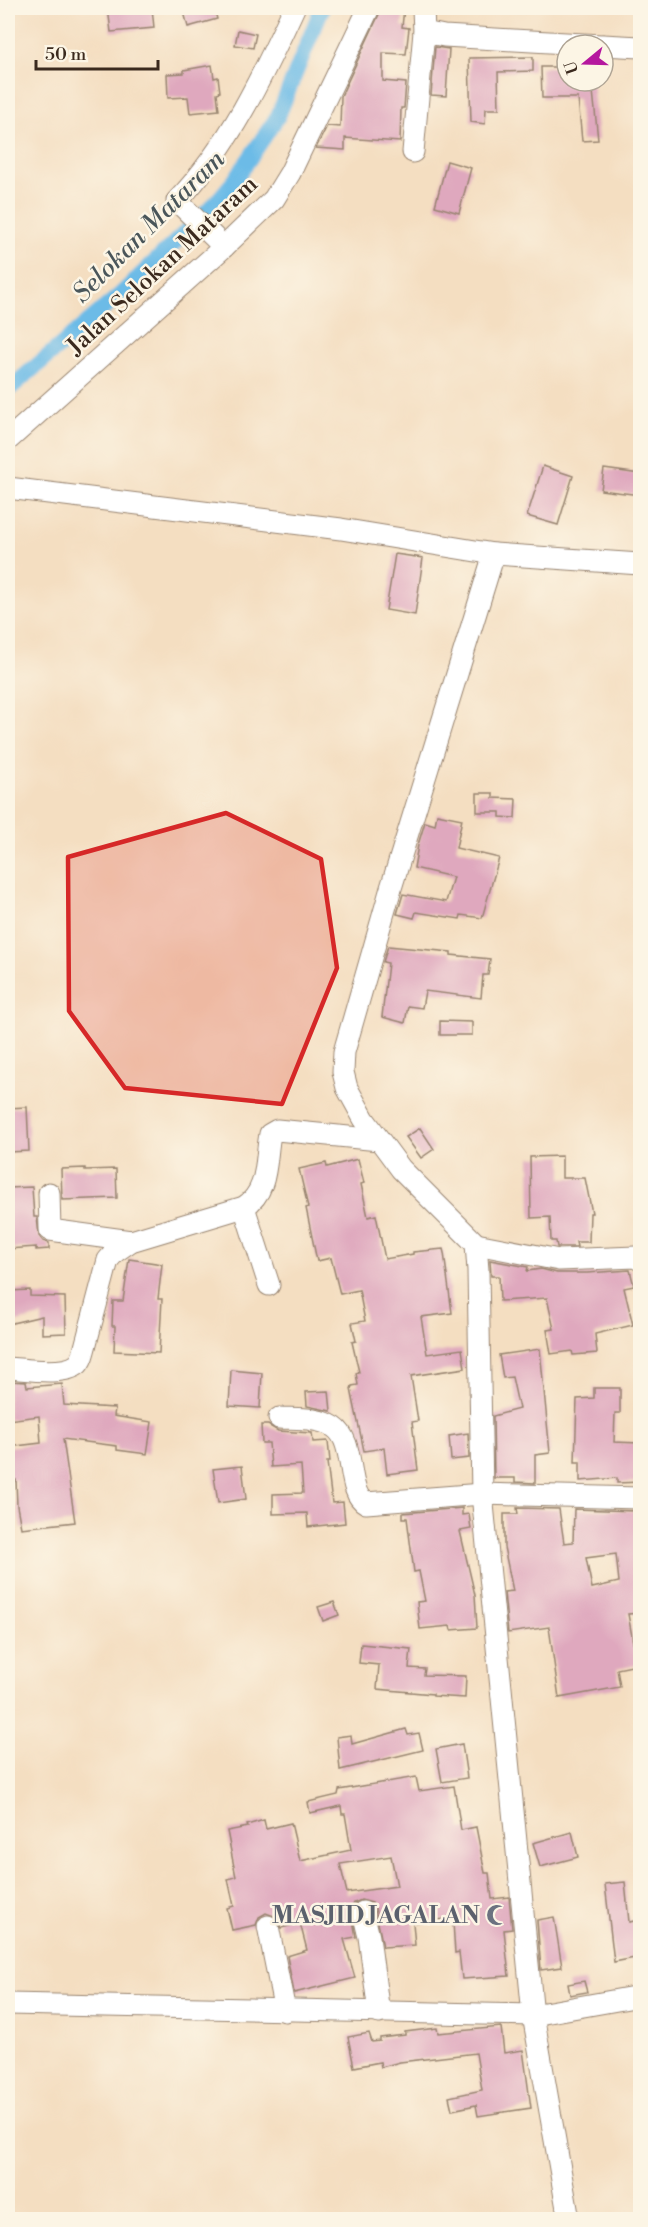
<svg xmlns="http://www.w3.org/2000/svg" width="648" height="2227" font-family="'Libre Bodoni',serif">
  <style>
    .lines { fill: none; stroke-linecap: round; stroke-linejoin: round }
    .canal { stroke: #6cbbe7; stroke-width: 16 }
    .building { fill: #dfa8be; fill-rule: evenodd }
    .minor-casing { stroke: #988470; stroke-width: 23 }
    .minor { stroke: #fff; stroke-width: 21 }
    .marked { fill: #d62828; fill-opacity: 0.2; stroke: #d62828; stroke-width: 4.5; stroke-linejoin: round }
    .labels { text-anchor: middle; stroke-width: 5; stroke-linejoin: round; paint-order: stroke }
    .street-label { font-size: 24px; fill: #3b2a1e; stroke: #fcf5e5 }
    .worship-label { font-size: 24px; font-weight: bold; fill: #5b616d; stroke: #fcf5e5; text-anchor: end }
    .water-label { font-size: 26px; font-style: italic; fill: #4a565a; stroke: #fcf5e5 }
  </style>
  <rect width="100%" height="100%" fill="#fcf5e5"/>
  <filter id="ink" filterUnits="userSpaceOnUse"><feTurbulence type="fractalNoise" baseFrequency=".0167" numOctaves="2"/><feDisplacementMap in="SourceGraphic" scale="12" xChannelSelector="R" yChannelSelector="G"/><feConvolveMatrix kernelMatrix="1 2 1 2 8 2 1 2 1" color-interpolation-filters="sRGB"/></filter>
  <filter id="wash" filterUnits="userSpaceOnUse"><feTurbulence type="fractalNoise" baseFrequency=".008" numOctaves="4" result="noise"/><feDisplacementMap in="SourceGraphic" scale="24" xChannelSelector="R" yChannelSelector="G"/><feGaussianBlur stdDeviation="1.35" result="paint"/><feColorMatrix in="noise" values="0 0 0 0 0 0 0 0 0 0 0 0 0 0 0 0 0 1.4 0 .05"/><feComposite in="paint" operator="in"/></filter>
  <g filter="url(#wash)">
    <rect width="100%" height="100%" fill="#f4dec1"/>
    <g class="lines">
      <polyline class="canal" points="8,390 121,294 214,205 235,180 278,116 322,8"/>
    </g>
    <g id="blocks">
      <g class="building">
        <polygon points="108,8 152,8 154,28 111,32"/>
        <polygon points="183,8 214,8 217,19 188,27"/>
        <polygon points="382,8 404,8 402,27 409,28 406,54 383,53 383,81 406,83 404,108 401,108 400,142 345,138 345,150 316,148 327,126 340,127 341,96"/>
        <polygon points="238,30 256,34 253,48 235,45"/>
        <polygon points="435,47 449,49 446,96 431,95"/>
        <polygon points="533,57 533,71 498,72 499,109 486,109 485,124 471,122 469,58"/>
        <polygon points="212,65 214,78 218,77 220,92 217,93 219,110 190,113 188,97 168,98 167,74 184,73 184,70"/>
        <polygon points="541,67 567,67 567,81 592,81 598,140 582,141 578,98 542,98"/>
        <polygon points="447,161 471,168 459,213 435,206"/>
        <polygon points="543,466 573,476 558,525 527,516"/>
        <polygon points="604,469 640,474 640,495 601,490"/>
        <polygon points="395,554 423,558 415,615 386,610"/>
        <polygon points="477,793 493,793 493,798 516,799 515,818 500,817 500,812 477,812"/>
        <polygon points="437,814 462,819 456,848 499,858 482,918 461,915 460,919 416,912 414,918 397,914 403,894 446,902 453,877 414,868 418,845 425,822 435,825"/>
        <polygon points="388,946 451,952 451,955 490,959 488,975 483,975 481,998 425,991 422,1008 408,1006 405,1023 382,1017 388,963 383,962"/>
        <polygon points="440,1021 472,1022 472,1035 440,1035"/>
        <polygon points="27,1107 29,1151 8,1152 8,1108"/>
        <polygon points="420,1128 434,1149 421,1158 406,1137"/>
        <polygon points="562,1156 562,1178 585,1178 592,1213 590,1213 589,1242 576,1242 577,1247 557,1247 556,1241 551,1241 550,1217 531,1218 530,1157"/>
        <polygon points="358,1159 364,1183 361,1184 368,1217 376,1215 385,1259 413,1254 413,1252 443,1249 444,1253 452,1313 421,1317 427,1354 462,1349 465,1368 411,1376 418,1421 412,1422 418,1470 387,1474 384,1448 364,1451 351,1389 352,1386 358,1385 356,1373 359,1372 352,1342 356,1341 352,1323 365,1321 359,1290 340,1294 331,1258 317,1261 306,1208 308,1207 299,1169 326,1163 327,1167"/>
        <polygon points="85,1168 85,1170 116,1169 117,1198 62,1200 61,1169"/>
        <polygon points="32,1187 34,1217 37,1217 39,1236 43,1241 49,1243 49,1249 36,1250 36,1247 8,1249 8,1188"/>
        <polygon points="129,1259 162,1264 158,1299 162,1299 159,1353 114,1351 115,1326 112,1326 113,1301 123,1301"/>
        <polygon points="490,1260 528,1267 527,1271 541,1269 557,1273 587,1273 630,1270 634,1286 624,1288 633,1325 595,1334 597,1353 573,1355 572,1351 551,1354 547,1330 554,1329 547,1298 500,1301 499,1276 491,1276"/>
        <polygon points="30,1290 30,1296 65,1297 66,1333 42,1334 42,1316 8,1324 8,1291"/>
        <polygon points="540,1349 550,1453 535,1455 535,1483 515,1482 515,1478 494,1478 493,1416 519,1409 512,1377 503,1378 499,1355"/>
        <polygon points="231,1370 262,1373 260,1408 229,1406"/>
        <polygon points="8,1381 26,1382 27,1387 62,1384 64,1405 115,1408 114,1416 152,1422 147,1454 117,1450 117,1446 63,1439 75,1522 21,1528 17,1506 16,1480 8,1480 8,1447 41,1443 39,1416 8,1420"/>
        <polygon points="594,1388 620,1388 620,1413 615,1413 614,1442 640,1443 640,1482 617,1483 617,1478 580,1481 580,1462 575,1462 577,1399 594,1398"/>
        <polygon points="329,1391 331,1411 307,1406 306,1392"/>
        <polygon points="261,1425 268,1425 278,1431 312,1433 313,1442 328,1441 330,1462 327,1462 332,1503 343,1502 345,1523 308,1527 307,1513 273,1514 273,1494 303,1493 301,1465 271,1467 269,1443 262,1443"/>
        <polygon points="468,1433 469,1458 451,1460 449,1436"/>
        <polygon points="242,1466 246,1499 218,1503 213,1469"/>
        <polygon points="462,1508 462,1515 469,1514 471,1529 460,1531 475,1595 477,1628 451,1630 450,1626 420,1629 417,1602 425,1601 419,1571 414,1572 407,1518 403,1518 403,1513"/>
        <path d="M517,1508l42,1 5,34 9,-1 1,-33 62,2 4,34v68l-12,1 9,51 -20,4 3,18 -61,11 -10,-71 -41,6 -4,-41 9,-1 -9,-44v-33h14zM616,1554l3,28 -27,6 -6,-30z"/>
        <polygon points="334,1602 339,1615 323,1621 318,1607"/>
        <polygon points="361,1644 411,1649 409,1668 425,1669 424,1675 466,1676 465,1698 433,1696 433,1694 377,1689 379,1665 359,1663"/>
        <polygon points="406,1729 408,1735 419,1733 423,1750 340,1770 337,1737 351,1735 352,1744"/>
        <polygon points="462,1744 467,1778 442,1782 436,1749"/>
        <path d="M416,1777l3,14 35,-5 7,44 15,-3 9,46h4l3,26 17,-2 3,32 -8,1 5,46 -47,3 -3,-27 -4,1 -2,-31 -8,1 -1,-4 -31,4 2,22 -32,2 -8,-39 -3,-5 -11,-3 -7,3 -3,6 5,28 -12,2 11,39 -61,15 -7,-37 20,-6 -7,-27 -19,5 -4,-11 -11,-4 -7,4 -3,8 -24,5 -5,-22 7,-2 -6,-27 8,-2 -9,-46 21,-4 -1,-2 17,-5 2,9 25,-6 9,38 51,-11 -6,-36h-3l-1,-8 -31,7 -2,-11 30,-7 1,-5zM391,1856l6,30 -50,7 -7,-29z"/>
        <polygon points="572,1832 578,1857 540,1867 533,1843"/>
        <polygon points="625,1882 629,1922 640,1920 640,1957 614,1962 605,1884"/>
        <polygon points="554,1917 562,1967 541,1970 537,1920"/>
        <polygon points="584,1981 587,1992 570,1995 568,1984"/>
        <polygon points="501,2027 504,2053 523,2050 531,2108 478,2116 476,2105 452,2110 449,2097 482,2090 476,2053 400,2062 381,2067 380,2062 354,2067 348,2037 369,2033 372,2042 380,2041 380,2038 405,2035 405,2032 437,2028 438,2033"/>
      </g>
    </g>
  </g>
  <g filter="url(#ink)">
    <use href="#blocks" fill-opacity="0" stroke="#988470" stroke-width="1.5"/>
    <g class="lines">
      <defs>
        <g id="minor">
          <polyline points="423,8 424,32 444,36 601,45"/>
          <polyline points="603,45 640,47"/>
          <polyline points="413,152 424,32"/>
          <path d="M224,247l-47,-46c52,-54 86,-126 117,-193"/>
          <polyline points="8,440 224,247 274,199 290,173 369,8"/>
          <polyline points="8,488 341,529 494,554 640,564"/>
          <polyline points="49,1193 50,1230 131,1241"/>
          <polyline points="244,1207 269,1285"/>
          <polyline points="476,1244 559,1260 636,1257 640,1260"/>
          <path d="M8,1368c17,1 56,8 70,-4 3,-3 5,-9 6,-13l24,-91 7,-8 16,-11 113,-34c25,-16 21,-46 26,-73l7,-4 102,10"/>
          <path d="M279,1418c17,1 40,-1 55,9 23,15 11,65 32,76l116,-9 158,4"/>
          <polyline points="363,1912 369,1937 379,2013"/>
          <polyline points="268,1926 285,2011"/>
          <polyline points="8,2004 533,2015 482,1494 478,1270 476,1244 401,1169 364,1119 347,1088 343,1072 344,1052 391,888 494,554"/>
          <polyline points="569,2220 533,2015 640,1996"/>
        </g>
      </defs>
      <use href="#minor" class="minor-casing"/>
      <use href="#minor" class="minor"/>
    </g>
  </g>
  <path class="marked" d="M226,813l95,46 16,109 -55,136 -157,-16 -56,-77 -1,-154z"/>
  <defs>
    <symbol id="mosque-bare" viewBox="-9 -9 18 18"><path d="M3.5-4.9A6 6 0 1 0 3.5 4.9A5 5 0 1 1 3.5-4.9Z" fill="#6b7280" stroke="#fcf5e5" stroke-width="2.5" paint-order="stroke"/></symbol>
  </defs>
  <g fill-rule="evenodd">
    <use href="#mosque-bare" x="482" y="1900" width="30" height="30"/>
  </g>
  <g class="labels">
    <g class="street-label">
      <text transform="translate(162 265) rotate(-43)" y="8">Jalan Selokan Mataram</text>
    </g>
    <g class="worship-label">
      <text x="480" y="1923">MASJID JAGALAN</text>
    </g>
    <g class="water-label">
      <text transform="translate(148 226) rotate(-45)" y="9">Selokan Mataram</text>
    </g>
  </g>
  <rect width="648" height="2227" fill="none" stroke="#fcf5e5" stroke-width="30"/>
  <g transform="translate(585 63) rotate(251)"><circle r="28" fill="#fcf5e5" stroke="#afa495" stroke-width="1.5"/>
  <path d="M0-4.5L10 22L0 15L-10 22Z" fill="#b5179e"/>
  <text y="-9" font-size="16" font-weight="bold" text-anchor="middle" fill="#3b2a1e">U</text>
  </g>
  <path d="M36 60v9h122v-9" fill="none" stroke="#3b2a1e" stroke-width="3"/>
  <text x="45" y="60" font-size="18" fill="#3b2a1e" stroke="#fcf5e5" stroke-width="4.5" paint-order="stroke">50 m</text>
</svg>
